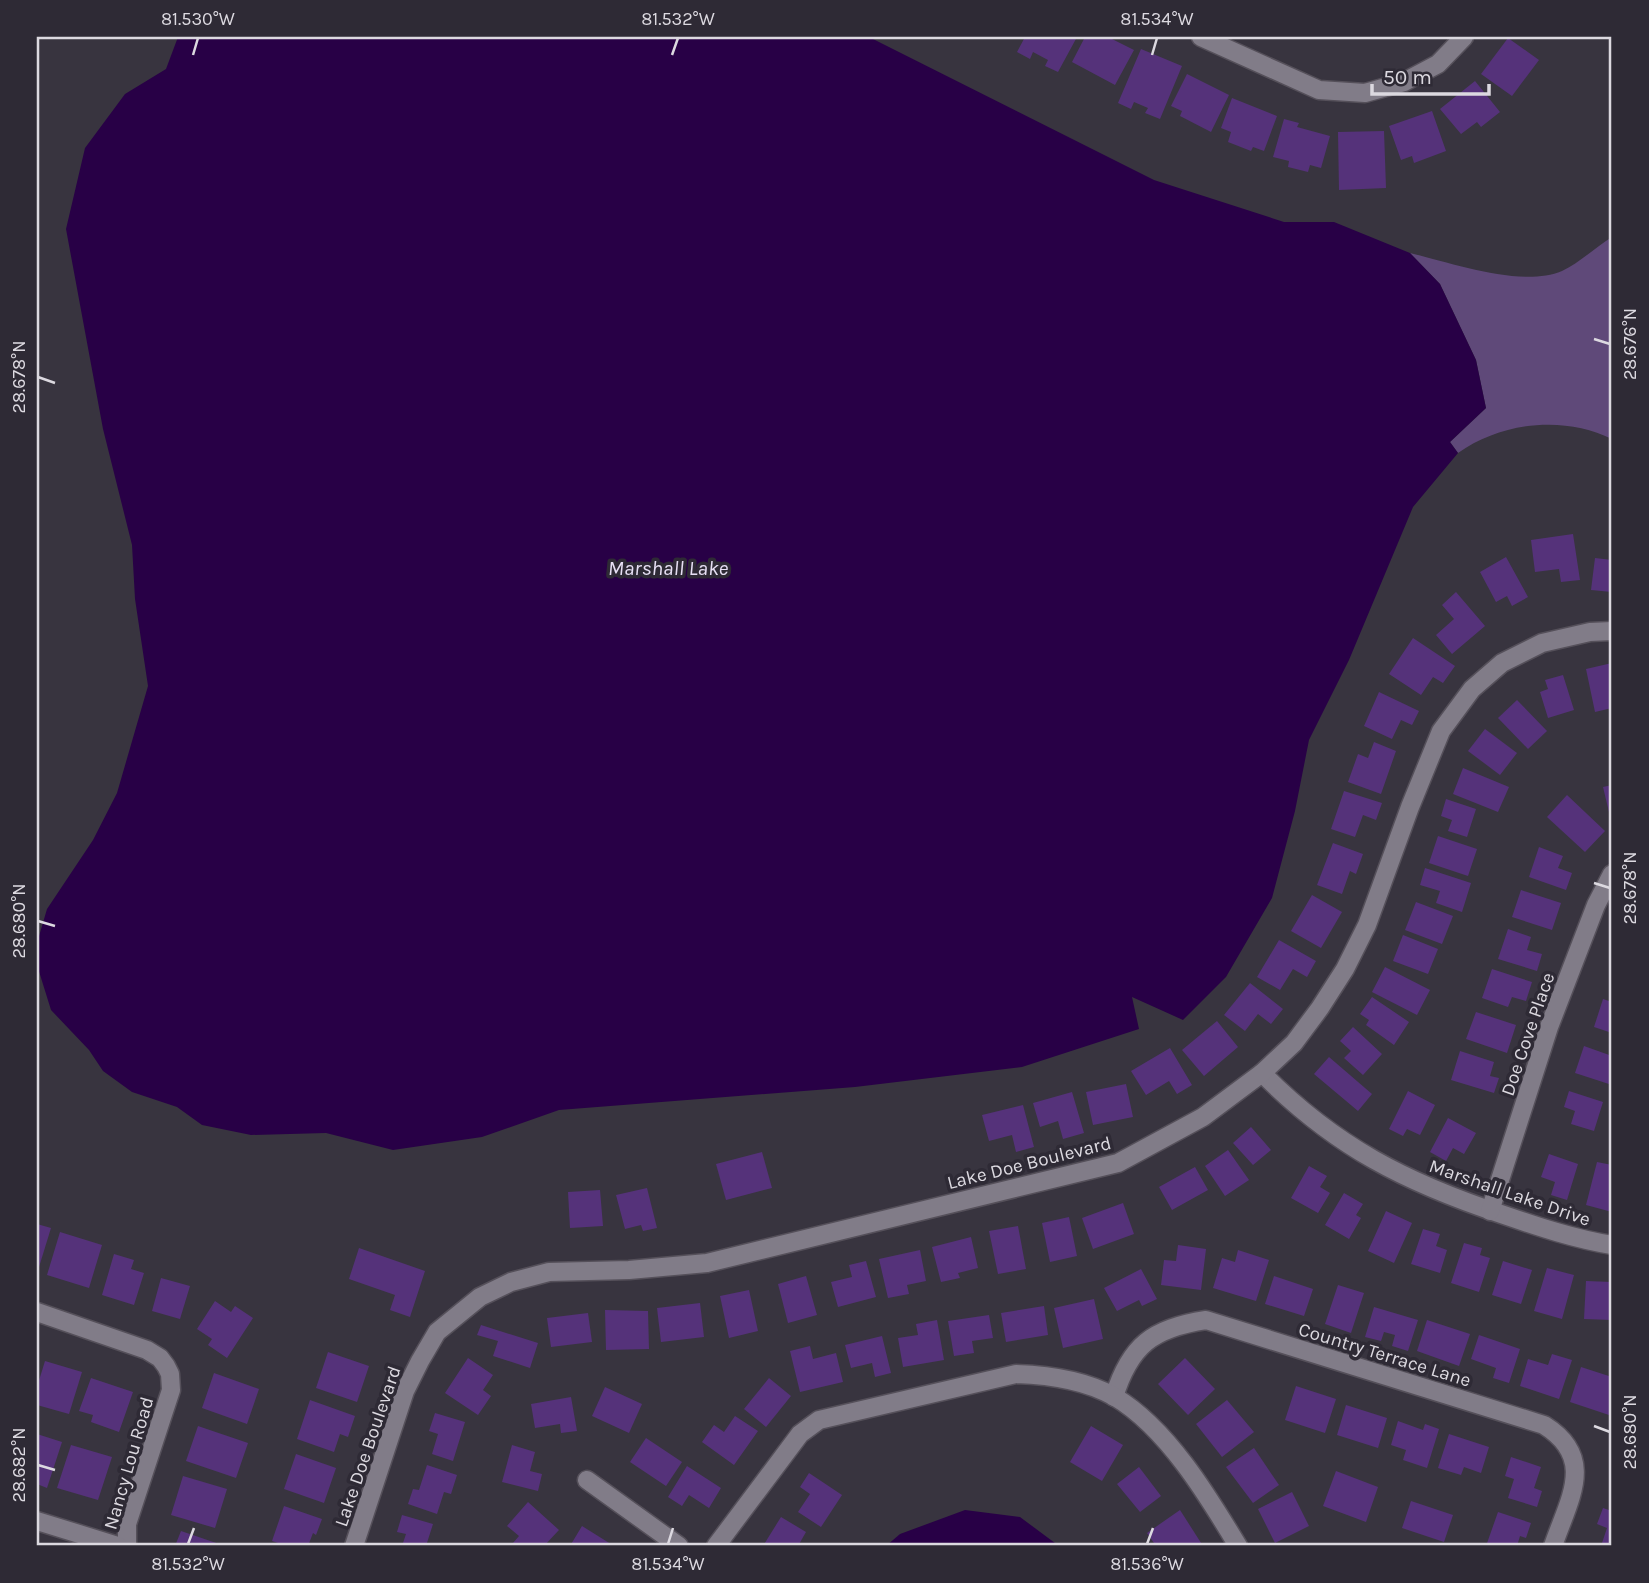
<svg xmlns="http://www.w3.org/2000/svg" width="1649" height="1583" font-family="Karla,sans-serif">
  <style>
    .green { fill: #5f4979 }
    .water { fill: #280046 }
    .building { fill: #55327a }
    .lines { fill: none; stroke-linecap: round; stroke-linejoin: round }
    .street-casing { stroke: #55505a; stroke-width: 21 }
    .street { stroke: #817c88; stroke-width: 18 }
    .ticks { fill: none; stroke: #dcd9e0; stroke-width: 2.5 }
    .labels { text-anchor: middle; stroke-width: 7; stroke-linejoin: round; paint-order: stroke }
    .street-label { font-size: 19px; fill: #dcd9e0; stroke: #2e2a35 }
    .water-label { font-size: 21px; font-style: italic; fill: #e7dff4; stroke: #2e2a35 }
    .neatline { fill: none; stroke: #dcd9e0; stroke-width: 2.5 }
    .ticks-label { font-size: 18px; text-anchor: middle; fill: #dcd9e0 }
  </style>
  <rect width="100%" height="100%" fill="#38343f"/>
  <path class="green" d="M1612,237v202c-48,-24 -110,-17 -154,14l-8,-11 36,-34 -10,-48 -36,-76 -30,-31c42,10 111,35 152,18 17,-8 34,-24 50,-34z"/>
  <g class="water">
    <polygon points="178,37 869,37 1154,180 1284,222 1334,222 1410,253 1440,284 1476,360 1486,408 1450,442 1458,453 1413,507 1349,660 1309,740 1295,811 1272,898 1226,977 1183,1020 1132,997 1139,1029 1022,1067 855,1087 559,1110 482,1137 393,1150 326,1133 251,1135 202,1125 177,1107 132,1092 103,1071 89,1050 51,1010 37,965 37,943 47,909 93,840 117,793 148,686 135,599 132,545 103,429 66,229 85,148 125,94 166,69"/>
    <polygon points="965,1510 1020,1517 1059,1546 886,1546 900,1534"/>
  </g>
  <g class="building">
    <polygon points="1025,37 1077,37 1058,72 1045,66 1048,60 1033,52 1030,59 1017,52"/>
    <polygon points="1085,37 1102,39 1103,37 1108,37 1134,50 1115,85 1072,62"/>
    <polygon points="1508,38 1539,60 1512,96 1481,74"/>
    <polygon points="1141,49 1182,66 1160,119 1145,113 1148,108 1134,102 1131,109 1118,103"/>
    <polygon points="1187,74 1229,95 1211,132 1180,116 1182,111 1171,106"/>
    <polygon points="1475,81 1500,112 1481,127 1477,122 1461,134 1440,109"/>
    <polygon points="1232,98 1277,116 1264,151 1253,147 1251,151 1228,142 1231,132 1221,128"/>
    <polygon points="1432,111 1446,151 1414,163 1412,156 1401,160 1389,126"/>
    <polygon points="1284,119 1299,123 1297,127 1330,136 1321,168 1310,165 1308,172 1288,167 1289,161 1273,157"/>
    <polygon points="1384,131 1386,188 1339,190 1338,132"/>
    <polygon points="1573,534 1580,580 1561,582 1559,569 1535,572 1531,540"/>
    <polygon points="1506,557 1528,597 1512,606 1507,596 1496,602 1480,572"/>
    <polygon points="1595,558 1612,560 1612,592 1591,590"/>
    <polygon points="1456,592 1485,626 1452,654 1436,635 1454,619 1442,605"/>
    <polygon points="1413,638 1455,666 1443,683 1433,677 1421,695 1389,674"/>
    <polygon points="1612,663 1612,708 1595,712 1586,669"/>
    <polygon points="1563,675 1574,710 1548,718 1540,692 1548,689 1545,680"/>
    <polygon points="1379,692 1419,711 1412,725 1401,720 1392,739 1364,726"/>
    <polygon points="1517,700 1547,731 1528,749 1498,718"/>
    <polygon points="1485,729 1517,753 1500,775 1468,751"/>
    <polygon points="1374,742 1396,751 1381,794 1348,782 1358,754 1368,758"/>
    <polygon points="1463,768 1509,787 1498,812 1453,794"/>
    <polygon points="1612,785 1612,811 1609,812 1603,787"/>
    <polygon points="1344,791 1382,803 1376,820 1363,815 1355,837 1331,829"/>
    <polygon points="1567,795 1605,831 1585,852 1547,817"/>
    <polygon points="1446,799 1476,809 1467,837 1448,831 1452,820 1441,816"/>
    <polygon points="1438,836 1477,849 1468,876 1429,863"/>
    <polygon points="1333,843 1363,854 1356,874 1350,871 1342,894 1317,885"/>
    <polygon points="1539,847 1563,856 1558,868 1572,873 1566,890 1529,877"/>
    <polygon points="1425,868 1471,883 1462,912 1436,903 1440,891 1420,885"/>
    <polygon points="1521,890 1561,903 1552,930 1512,917"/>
    <polygon points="1312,895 1342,912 1321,948 1291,931"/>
    <polygon points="1416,902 1453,916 1442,944 1405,930"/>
    <polygon points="1508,929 1531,937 1527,950 1542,954 1537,971 1498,959"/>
    <polygon points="1403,935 1438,949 1428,974 1393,961"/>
    <polygon points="1279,940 1316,961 1307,977 1293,969 1280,990 1257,977"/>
    <polygon points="1385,967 1430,990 1417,1015 1372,992"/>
    <polygon points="1492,969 1532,982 1526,1001 1512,997 1508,1007 1482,998"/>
    <polygon points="1250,983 1283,1009 1271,1024 1258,1014 1245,1031 1224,1015"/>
    <polygon points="1372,997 1409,1022 1394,1045 1366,1025 1369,1020 1360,1014"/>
    <polygon points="1603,999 1612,1002 1612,1033 1594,1027"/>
    <polygon points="1476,1012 1516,1025 1507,1053 1466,1039"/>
    <polygon points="1217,1021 1238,1047 1204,1076 1182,1050"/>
    <polygon points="1353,1027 1382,1054 1363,1075 1344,1058 1351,1051 1340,1041"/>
    <polygon points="1584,1046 1612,1056 1612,1085 1575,1073"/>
    <polygon points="1170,1048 1192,1085 1177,1094 1169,1081 1146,1095 1131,1071"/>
    <polygon points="1460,1051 1494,1062 1490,1076 1499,1078 1494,1093 1451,1080"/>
    <polygon points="1329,1057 1372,1094 1358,1111 1314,1074"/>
    <polygon points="1126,1084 1133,1117 1093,1125 1086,1092"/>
    <polygon points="1408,1091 1435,1105 1420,1135 1407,1129 1403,1136 1389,1129"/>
    <polygon points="1569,1091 1603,1102 1594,1131 1571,1124 1575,1111 1564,1107"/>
    <polygon points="1072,1092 1084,1133 1063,1139 1058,1121 1040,1127 1033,1103"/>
    <polygon points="1023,1105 1034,1147 1016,1152 1012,1135 989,1141 982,1115"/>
    <polygon points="1448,1118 1476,1133 1464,1154 1453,1148 1446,1161 1430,1152"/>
    <polygon points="1251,1127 1271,1150 1253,1165 1233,1143"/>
    <polygon points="1228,1150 1249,1180 1225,1196 1205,1166"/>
    <polygon points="762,1152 772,1188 726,1200 716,1164"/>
    <polygon points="1549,1154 1578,1164 1567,1200 1551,1195 1555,1182 1541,1177"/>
    <polygon points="1597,1162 1612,1165 1612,1212 1586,1205"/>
    <polygon points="1309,1166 1327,1176 1320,1187 1330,1193 1318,1213 1291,1198"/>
    <polygon points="1195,1167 1208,1190 1172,1210 1159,1187"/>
    <polygon points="647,1188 657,1228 643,1231 641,1225 625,1229 616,1195"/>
    <polygon points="600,1190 603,1226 570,1228 568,1192"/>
    <polygon points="1344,1193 1363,1204 1356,1215 1361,1218 1349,1239 1325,1225"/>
    <polygon points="1123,1203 1134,1234 1093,1249 1082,1218"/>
    <polygon points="1386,1211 1412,1223 1394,1263 1368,1251"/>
    <polygon points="1069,1217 1077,1256 1050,1262 1042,1223"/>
    <polygon points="37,1224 51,1228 39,1267 37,1266"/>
    <polygon points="1018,1226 1026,1269 998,1274 989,1231"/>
    <polygon points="1423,1229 1440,1234 1436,1246 1447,1250 1440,1273 1411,1264"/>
    <polygon points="60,1232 102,1245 89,1288 47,1275"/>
    <polygon points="971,1237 978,1268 958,1273 960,1278 941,1282 932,1247"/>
    <polygon points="1464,1243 1482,1248 1480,1255 1490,1258 1479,1292 1451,1283"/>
    <polygon points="1178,1245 1206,1249 1201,1290 1161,1285 1164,1260 1176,1261"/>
    <polygon points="359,1248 425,1271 410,1317 390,1310 395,1295 349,1279"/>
    <polygon points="920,1250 926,1281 907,1285 909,1294 888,1298 879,1259"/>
    <polygon points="1238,1250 1269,1260 1256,1301 1213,1288 1222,1258 1235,1262"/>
    <polygon points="114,1254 134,1260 131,1269 144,1273 134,1305 102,1295"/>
    <polygon points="866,1261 876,1297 838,1307 831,1282 852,1277 849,1265"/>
    <polygon points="1503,1261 1532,1270 1521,1304 1492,1295"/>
    <polygon points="1547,1268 1574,1275 1562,1319 1534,1311"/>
    <polygon points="1141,1269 1157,1299 1142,1306 1139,1300 1117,1311 1104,1288"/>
    <polygon points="806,1276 817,1315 788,1323 778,1284"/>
    <polygon points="1274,1276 1313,1289 1304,1316 1265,1304"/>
    <polygon points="161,1278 190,1286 180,1319 152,1311"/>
    <polygon points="1586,1281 1612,1282 1612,1320 1584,1319"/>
    <polygon points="1338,1285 1364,1293 1351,1333 1325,1324"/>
    <polygon points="749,1290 758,1331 729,1338 720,1296"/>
    <polygon points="1094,1299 1103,1339 1063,1348 1054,1308"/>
    <polygon points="215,1301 231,1312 235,1306 253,1318 227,1358 208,1345 212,1339 197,1329"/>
    <polygon points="700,1303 704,1337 661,1342 657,1308"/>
    <polygon points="1044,1306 1048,1335 1006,1342 1001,1313"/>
    <polygon points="1374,1307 1418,1320 1408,1351 1392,1346 1395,1335 1384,1332 1381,1341 1365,1337"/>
    <polygon points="605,1310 648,1311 649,1349 606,1350"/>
    <polygon points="588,1313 592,1342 551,1347 547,1318"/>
    <polygon points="989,1315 993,1338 972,1341 974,1353 954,1356 948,1321"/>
    <polygon points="937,1320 944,1360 903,1367 898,1338 918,1335 916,1324"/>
    <polygon points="1427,1320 1470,1334 1459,1366 1417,1351"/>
    <polygon points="481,1325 538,1343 530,1368 493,1356 498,1341 477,1335"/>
    <polygon points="1479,1335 1520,1349 1509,1383 1493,1378 1496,1368 1471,1359"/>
    <polygon points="882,1336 891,1373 875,1377 872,1363 851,1368 845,1345"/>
    <polygon points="810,1346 813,1359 836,1353 843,1382 800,1392 790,1351"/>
    <polygon points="328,1352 369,1366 357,1402 316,1388"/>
    <polygon points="1552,1354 1572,1360 1559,1399 1520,1386 1528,1359 1548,1365"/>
    <polygon points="468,1358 493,1375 483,1390 491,1396 478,1415 445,1393"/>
    <polygon points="1185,1358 1215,1389 1188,1415 1158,1384"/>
    <polygon points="45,1361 82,1372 69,1414 37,1405 37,1387"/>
    <polygon points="1581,1367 1612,1377 1612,1405 1609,1415 1570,1402"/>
    <polygon points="214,1373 259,1389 247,1424 202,1408"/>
    <polygon points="91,1378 133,1392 119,1432 91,1422 93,1415 79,1411"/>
    <polygon points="769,1378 791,1396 766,1427 744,1409"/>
    <polygon points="1296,1386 1336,1399 1325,1433 1285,1420"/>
    <polygon points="605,1387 642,1404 629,1433 592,1416"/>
    <polygon points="571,1397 577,1431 561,1433 560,1424 535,1428 531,1404"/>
    <polygon points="310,1400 355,1416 348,1437 340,1434 334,1452 297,1439"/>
    <polygon points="1227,1400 1254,1432 1222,1457 1196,1424"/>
    <polygon points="1346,1405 1387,1418 1378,1448 1337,1435"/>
    <polygon points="435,1413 465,1422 453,1461 432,1454 438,1434 429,1431"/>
    <polygon points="735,1416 758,1431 734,1465 702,1442 714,1425 724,1432"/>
    <polygon points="1398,1421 1423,1430 1425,1424 1439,1429 1427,1468 1403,1460 1406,1450 1391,1445"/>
    <polygon points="198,1426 248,1443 236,1478 186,1461"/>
    <polygon points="1091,1426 1123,1445 1102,1481 1070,1462"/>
    <polygon points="37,1434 62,1442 47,1488 37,1484"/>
    <polygon points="1449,1434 1489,1447 1481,1473 1464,1467 1461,1475 1438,1468"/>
    <polygon points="646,1438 682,1462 666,1486 630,1462"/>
    <polygon points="71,1445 112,1457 98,1500 57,1488"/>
    <polygon points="512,1445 535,1452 530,1471 542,1474 538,1491 502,1482"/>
    <polygon points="1254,1448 1279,1485 1253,1503 1226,1467"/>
    <polygon points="296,1454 336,1468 324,1503 284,1489"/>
    <polygon points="1511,1457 1541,1467 1534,1488 1542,1491 1537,1507 1508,1498 1514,1479 1505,1476"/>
    <polygon points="427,1465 457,1475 451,1494 444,1492 437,1514 408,1504 413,1489 419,1490"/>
    <polygon points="687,1466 721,1488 709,1508 689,1495 682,1506 668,1497"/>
    <polygon points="1139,1467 1161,1496 1140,1512 1117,1484"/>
    <polygon points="1336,1471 1378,1487 1366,1522 1323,1506"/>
    <polygon points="809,1473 842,1495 821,1527 798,1512 810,1494 800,1487"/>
    <polygon points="183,1476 227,1489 215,1528 171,1515"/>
    <polygon points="1292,1492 1309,1526 1275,1543 1258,1509"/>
    <polygon points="1411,1501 1453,1515 1444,1542 1402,1528"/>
    <polygon points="528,1502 559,1530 544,1546 516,1546 513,1543 519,1536 507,1526"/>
    <polygon points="284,1506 322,1519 316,1535 313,1533 308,1546 287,1546 272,1541"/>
    <polygon points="1603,1508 1612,1511 1612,1546 1601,1546 1607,1528 1597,1524"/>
    <polygon points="1180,1510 1203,1546 1156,1546 1147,1533"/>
    <polygon points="1498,1512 1531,1523 1526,1538 1520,1536 1517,1546 1486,1546"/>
    <polygon points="402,1515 433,1524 426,1546 402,1546 406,1534 397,1532"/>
    <polygon points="781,1517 806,1532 798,1546 763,1546"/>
    <polygon points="582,1526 614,1546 570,1546"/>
    <polygon points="181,1531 225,1546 175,1546"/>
  </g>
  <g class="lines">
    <defs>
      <g id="street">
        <polyline points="1201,37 1319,90 1365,93 1404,82 1438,64 1464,37"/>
        <path d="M1262,1073c73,74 145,110 242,142 35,12 71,24 108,30"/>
        <polyline points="1490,1211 1549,1027 1596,905 1612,874"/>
        <polyline points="37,1312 147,1350 160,1358 166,1366 170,1374 171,1390 127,1524 127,1546"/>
        <path d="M1114,1397c16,-52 39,-69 92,-77l338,105c53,33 25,74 9,121"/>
        <polyline points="587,1480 679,1546"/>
        <polyline points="37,1521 118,1546"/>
        <polyline points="354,1546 405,1391 420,1361 437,1332 480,1297 511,1282 549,1272 629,1270 707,1263 1118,1163 1203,1117 1262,1073 1294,1043 1320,1008 1345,969 1367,925 1410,807 1441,731 1472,689 1502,663 1542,643 1590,632 1612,631"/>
        <path d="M716,1546l84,-112 19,-14 197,-46c32,1 71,7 99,23 52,31 93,99 123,149"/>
      </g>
    </defs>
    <use href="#street" class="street-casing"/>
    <use href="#street" class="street"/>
  </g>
  <path class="ticks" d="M193,55l5,-17M672,55l6,-17M1152,55l5,-17M1594,339l16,5M38,377l17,6M1594,883l16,5M38,921l17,5M1594,1426l16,6M38,1465l17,5M188,1544l6,-16M668,1544l5,-16M1147,1544l6,-16"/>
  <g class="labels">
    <g class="street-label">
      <text transform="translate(1527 1034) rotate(-71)" y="7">Doe Cove Place</text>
      <text transform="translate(1029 1162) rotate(-14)" y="7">Lake Doe Boulevard</text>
      <text transform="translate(1510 1192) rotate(19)" y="7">Marshall Lake Drive</text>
      <text transform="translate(1385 1354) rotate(17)" y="7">Country Terrace Lane</text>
      <text transform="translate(367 1446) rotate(-71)" y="7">Lake Doe Boulevard</text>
      <text transform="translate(128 1463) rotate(-74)" y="7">Nancy Lou Road</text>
    </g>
    <g class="water-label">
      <text x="668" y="575">Marshall Lake</text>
    </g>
  </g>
  <rect width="1649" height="1583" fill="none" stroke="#2e2a35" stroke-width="77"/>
  <path d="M1372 84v10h117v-10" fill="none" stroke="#dcd9e0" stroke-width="3.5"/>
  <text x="1383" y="84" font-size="21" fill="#dcd9e0" stroke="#2e2a35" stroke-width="5" paint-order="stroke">50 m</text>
  <rect x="38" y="38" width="1572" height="1506" class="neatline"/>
  <g class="ticks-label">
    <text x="198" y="25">81.530°W</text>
    <text x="678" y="25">81.532°W</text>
    <text x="1157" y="25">81.534°W</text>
    <text transform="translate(1630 344) rotate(-90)" y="6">28.676°N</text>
    <text transform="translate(19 377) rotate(-90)" y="6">28.678°N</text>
    <text transform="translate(1630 888) rotate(-90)" y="6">28.678°N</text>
    <text transform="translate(19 921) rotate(-90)" y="6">28.680°N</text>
    <text transform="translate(1630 1432) rotate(-90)" y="6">28.680°N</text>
    <text transform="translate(19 1465) rotate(-90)" y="6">28.682°N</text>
    <text x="188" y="1570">81.532°W</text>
    <text x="668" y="1570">81.534°W</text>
    <text x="1147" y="1570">81.536°W</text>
  </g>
</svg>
